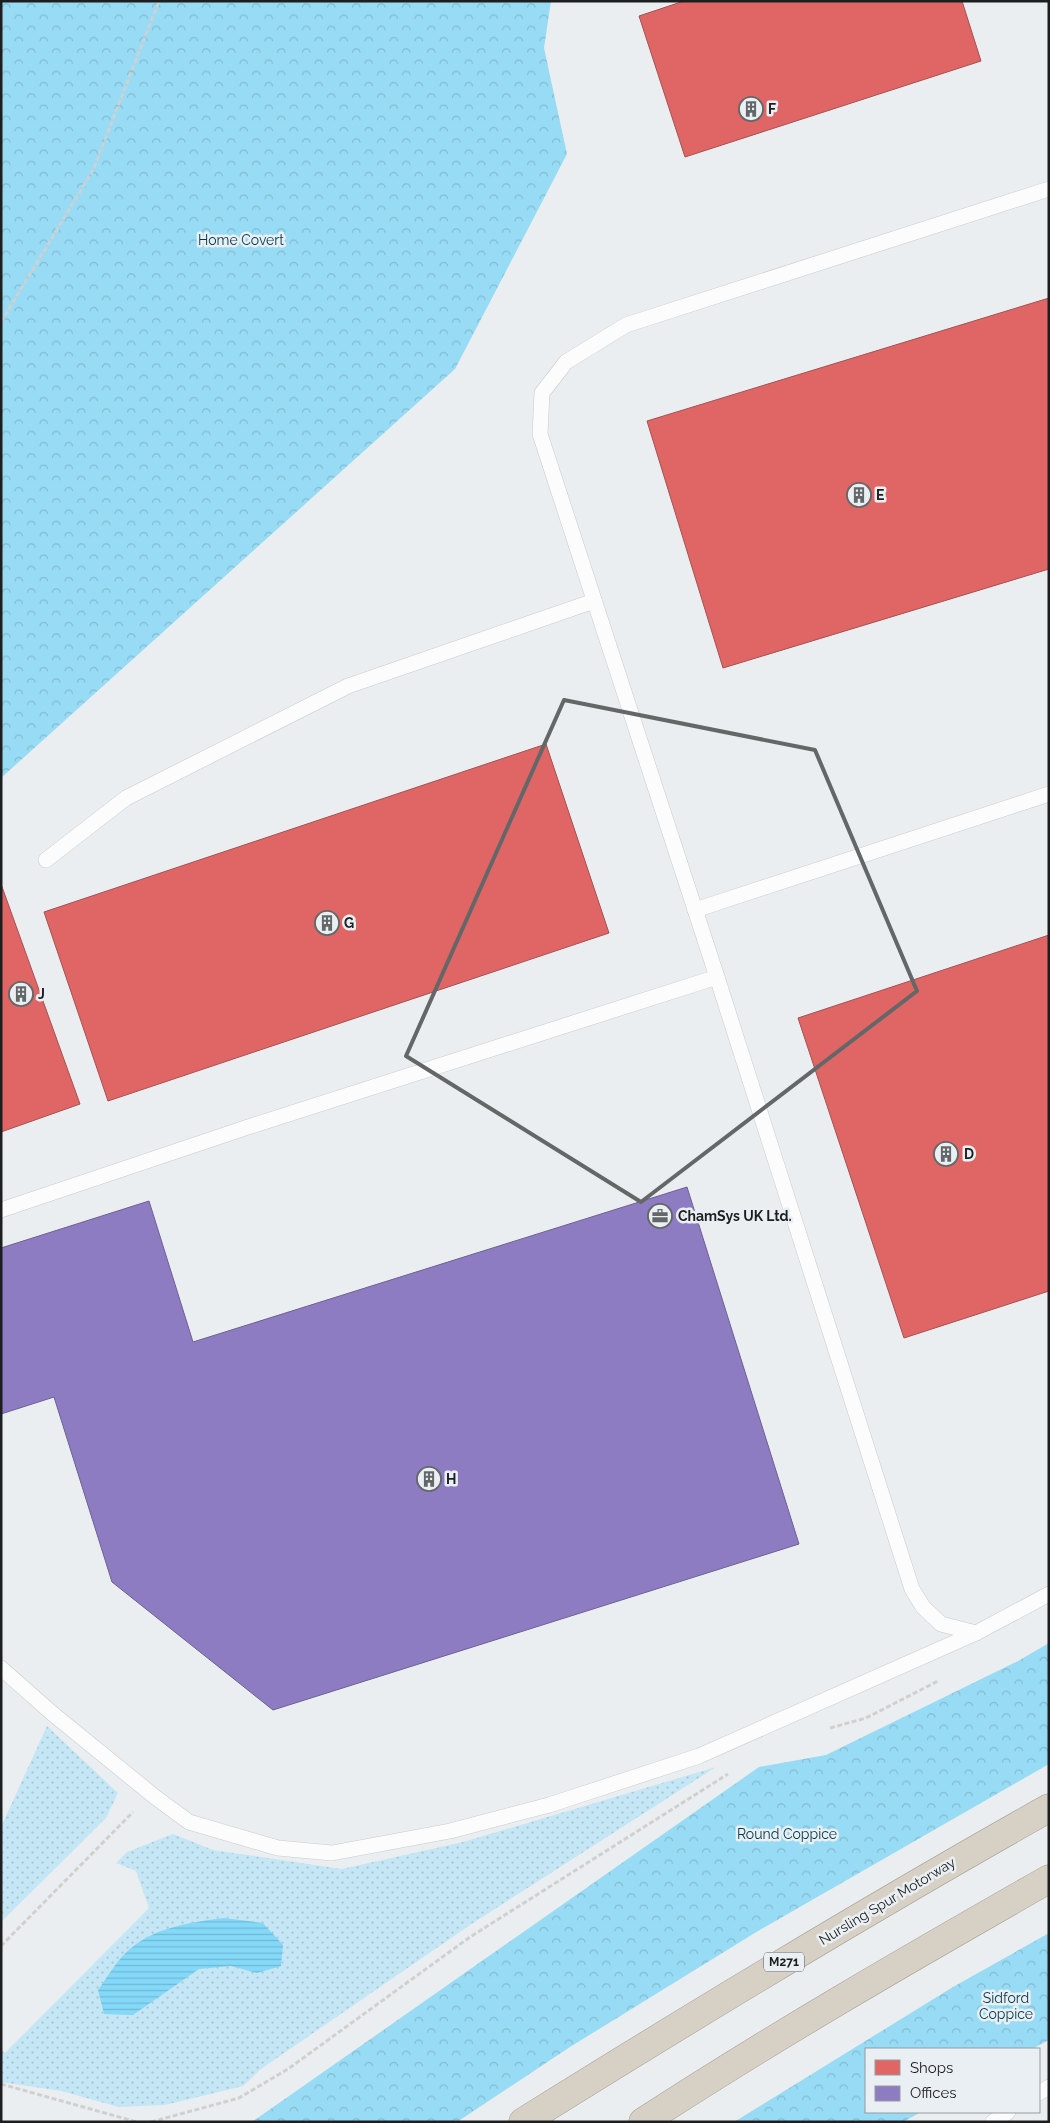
<svg xmlns="http://www.w3.org/2000/svg" width="1050" height="2123" font-family="Raleway,sans-serif">
  <style>
    .grass { fill: url(#grass-dots) }
    .forest { fill: url(#forest-crowns) }
    .water { fill: url(#water-rules) }
    .shops { fill: #e06666; stroke: #a55051 }
    .offices { fill: #8e7cc3; stroke: #6c6092 }
    .lines { fill: none; stroke-linecap: round; stroke-linejoin: round }
    .service-casing { stroke: #c8cbcc; stroke-width: 16 }
    .motorway-casing { stroke: #a49e92; stroke-width: 29 }
    .path { stroke: #d0d0d1; stroke-width: 3; stroke-dasharray: 5 2.5; stroke-linecap: butt }
    .service { stroke: #fcfcfd; stroke-width: 15 }
    .motorway { stroke: #d7d0c5; stroke-width: 28 }
    .marked { fill: none; stroke: #646768; stroke-width: 4; stroke-linejoin: round }
    .labels { text-anchor: middle; stroke-width: 5; stroke-linejoin: round; paint-order: stroke }
    .shield { fill: #e9eff2; stroke: #5a5d5e; stroke-width: 1 }
    .shield-label { font-size: 12px; font-weight: bold; fill: #1c1e1f }
    .poi-label { font-size: 14px; font-weight: bold; fill: #1c1e1f; stroke: #e9eff2; text-anchor: start }
    .park-label { font-size: 14px; fill: #01394b; stroke: #e9eff2 }
    .street-label { font-size: 14px; fill: #1c1e1f; stroke: #e9eff2 }
  </style>
  <defs>
    <pattern id="grass-dots" width="8" height="8" patternUnits="userSpaceOnUse" patternTransform="scale(1.25)"><rect width="8" height="8" fill="#c4e6f5"/><path d="M2 2h.1M6 6h.1" fill="none" stroke="#a8c5d2" stroke-width="1.8" stroke-linecap="round"/></pattern>
    <pattern id="forest-crowns" width="20" height="18" patternUnits="userSpaceOnUse" patternTransform="scale(1.25)"><rect width="20" height="18" fill="#98dbf4"/><path d="M2 6a3 3 0 1 1 6 0M12 15a3 3 0 1 1 6 0" fill="none" stroke="#82bcd1"/></pattern>
    <pattern id="water-rules" width="6" height="5" patternUnits="userSpaceOnUse" patternTransform="scale(1.25)"><rect width="6" height="5" fill="#84d8f8"/><path d="M0 2.5h6" fill="none" stroke="#71b9d4"/></pattern>
  </defs>
  <rect width="100%" height="100%" fill="#ebeef0"/>
  <g class="grass">
    <polygon points="47,1726 118,1793 106,1818 1,1922 1,1827"/>
    <polygon points="716,1767 470,1925 261,2069 243,2086 165,2105 119,2107 61,2091 1,2082 1,2049 5,2053 149,1908 136,1871 116,1863 127,1852 173,1834 213,1850 342,1869 463,1842"/>
  </g>
  <g class="forest">
    <polygon points="1,1 551,1 544,48 567,154 455,369 1,778"/>
    <polygon points="1049,1643 1049,1764 758,1931 570,2047 457,2122 252,2122 759,1767 826,1755 1018,1661"/>
    <polygon points="1049,1933 1049,2040 1032,2049 866,2049 866,2112 921,2112 903,2122 734,2122 953,1987"/>
  </g>
  <path class="water" d="M224,1918l39,5 20,22 -2,21 -24,7 -26,-7 -32,3 -66,46 -29,-1 -6,-24c11,-15 21,-34 37,-45 26,-19 59,-23 89,-27z"/>
  <g class="shops">
    <polygon points="684,1 962,1 981,61 685,157 639,16"/>
    <polygon points="1049,298 1049,569 723,668 647,421"/>
    <polygon points="546,744 609,933 108,1101 44,912"/>
    <polygon points="1,884 80,1104 1,1132"/>
    <polygon points="1049,935 1049,1291 904,1338 798,1018"/>
  </g>
  <polygon class="offices" points="687,1187 799,1544 273,1710 112,1582 54,1397 1,1414 1,1248 149,1201 193,1342"/>
  <g class="lines">
    <defs>
      <g id="service">
        <polyline points="46,860 126,798 348,686 594,601"/>
        <polyline points="695,910 1049,794"/>
        <polyline points="1,1210 248,1127 717,977"/>
        <polyline points="976,1633 941,1624 923,1607 912,1589 717,977 540,434 542,393 566,362 626,325 1049,189"/>
        <polyline points="1,1668 53,1714 155,1797 189,1822 278,1848 332,1853 450,1831 549,1805 699,1756 976,1633 1049,1594"/>
        <polyline points="1039,2093 1049,2087"/>
        <polyline points="993,2122 1008,2112"/>
      </g>
      <g id="motorway">
        <path d="M523,2122c173,-108 348,-214 526,-314"/>
        <path d="M643,2122c132,-86 269,-165 406,-243"/>
      </g>
    </defs>
    <use href="#service" class="service-casing"/>
    <use href="#motorway" class="motorway-casing"/>
    <g class="path">
      <polyline points="1,322 93,170 159,1"/>
      <polyline points="830,1728 866,1718 938,1681"/>
      <polyline points="1,1946 133,1812"/>
      <polyline points="1,2084 137,2122"/>
      <polyline points="151,2122 239,2098 288,2069 470,1937 728,1774"/>
    </g>
    <use href="#service" class="service"/>
    <use href="#motorway" class="motorway"/>
  </g>
  <path class="marked" d="M564,700l251,50 102,241 -276,211 -235,-146z"/>
  <defs>
    <symbol id="building-ring" viewBox="-11 -11 22 22"><circle r="9.5" fill="#e9eff2" stroke="#646768" stroke-width="1.5"/><path d="M-4-6H4V6H1V3H-1V6H-4ZM-2.5-4.3h1.7v1.8h-1.7ZM.8-4.3h1.7v1.8H.8ZM-2.5-1h1.7V.8h-1.7ZM.8-1h1.7V.8H.8Z" fill="#646768"/></symbol>
    <symbol id="office-ring" viewBox="-11 -11 22 22"><circle r="9.5" fill="#e9eff2" stroke="#646768" stroke-width="1.5"/><path d="M-6-3h4V-5.5h4V-3h4V5H-6ZM-1-4.5V-3h2v-1.5ZM-6 0V1H6V0Z" fill="#646768"/></symbol>
  </defs>
  <g fill-rule="evenodd">
    <use href="#building-ring" x="737" y="95" width="28" height="28"/>
    <use href="#building-ring" x="845" y="481" width="28" height="28"/>
    <use href="#building-ring" x="313" y="909" width="28" height="28"/>
    <use href="#building-ring" x="7" y="980" width="28" height="28"/>
    <use href="#building-ring" x="932" y="1140" width="28" height="28"/>
    <use href="#office-ring" x="646" y="1202" width="28" height="28"/>
    <use href="#building-ring" x="415" y="1465" width="28" height="28"/>
  </g>
  <g class="labels">
    <rect class="shield" x="764" y="1952.5" width="40" height="19" rx="4"/>
    <g class="shield-label">
      <text x="784" y="1966">M271</text>
    </g>
    <g class="poi-label">
      <text x="768" y="114">F</text>
      <text x="876" y="500">E</text>
      <text x="344" y="928">G</text>
      <text x="38" y="999">J</text>
      <text x="964" y="1159">D</text>
      <text x="678" y="1221">ChamSys UK Ltd.</text>
      <text x="446" y="1484">H</text>
    </g>
    <g class="park-label">
      <text x="241" y="245">Home Covert</text>
      <text x="787" y="1839">Round Coppice</text>
      <text x="1006" y="2003">Sidford<tspan x="1006" dy="16">Coppice</tspan></text>
    </g>
    <g class="street-label">
      <text transform="translate(887 1901) rotate(-31)" y="5">Nursling Spur Motorway</text>
    </g>
  </g>
  <rect width="1050" height="2123" fill="none" stroke="#1c1e1f" stroke-width="5"/>
  <rect x="865" y="2048" width="175" height="65" fill="#e9eff2" stroke="#979b9e"/>
  <rect x="875" y="2060" width="25" height="15" fill="#e06666" stroke="#979b9e"/>
  <text x="910" y="2073" font-size="15" fill="#1c1e1f">Shops</text>
  <rect x="875" y="2086" width="25" height="15" fill="#8e7cc3" stroke="#979b9e"/>
  <text x="910" y="2098" font-size="15" fill="#1c1e1f">Offices</text>
</svg>
